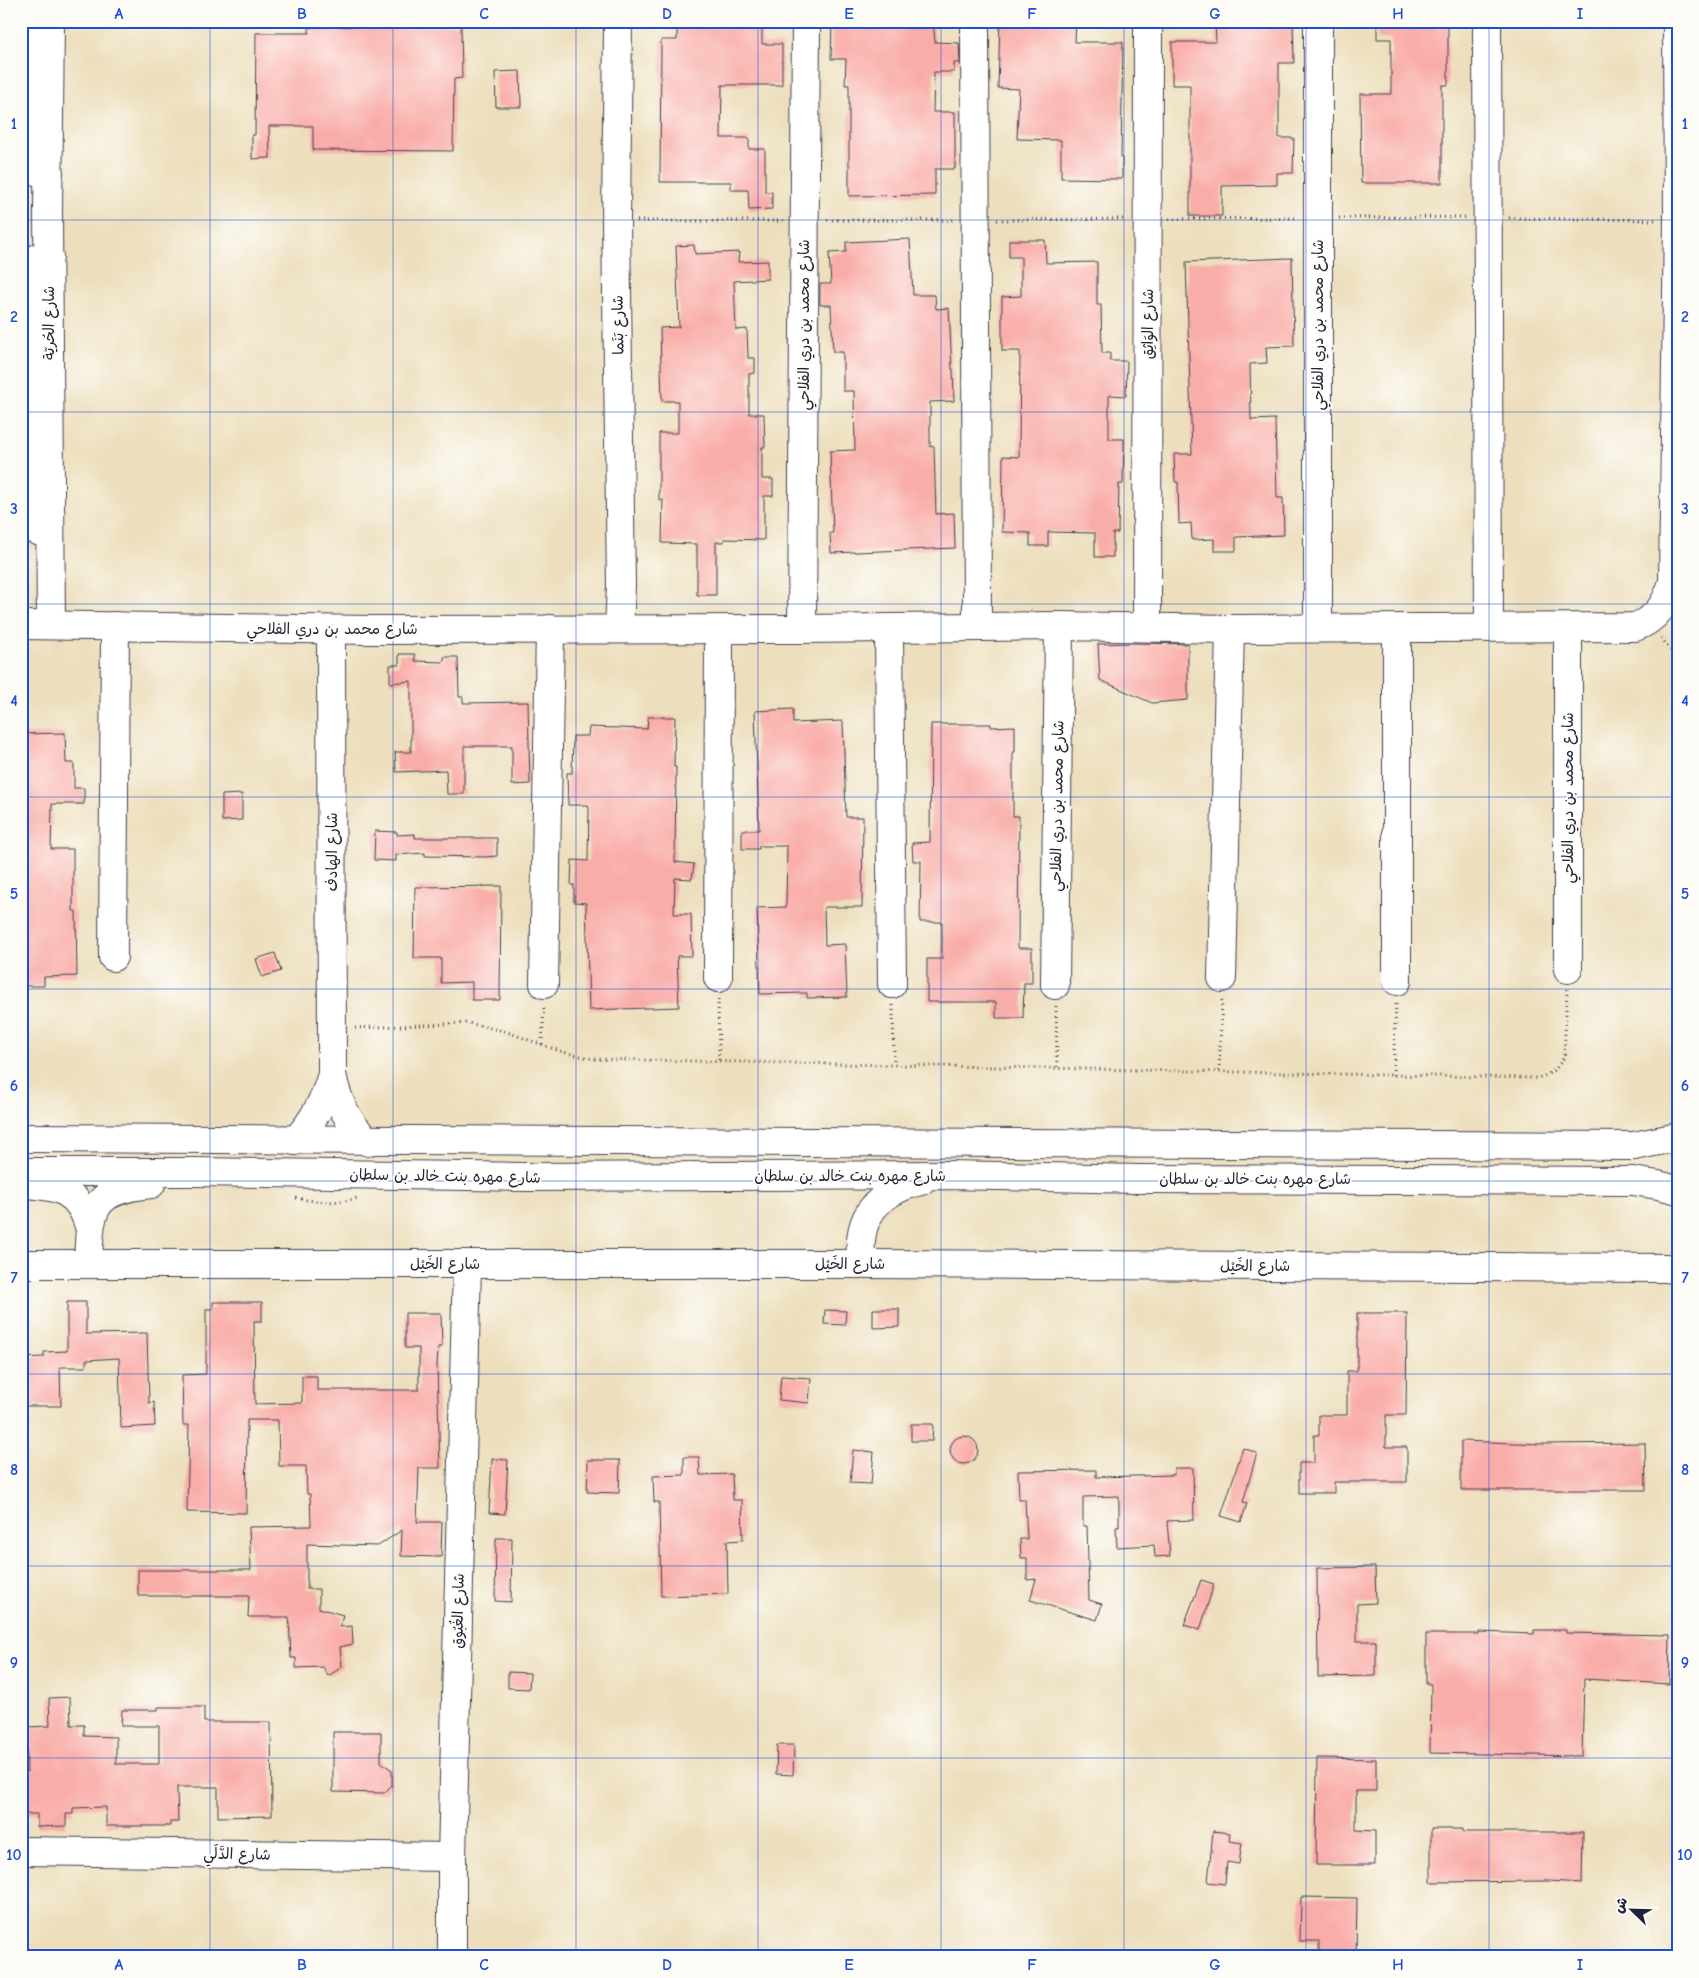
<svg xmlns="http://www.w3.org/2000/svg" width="1699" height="1978" font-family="'Comic Neue','Playpen Sans Arabic',sans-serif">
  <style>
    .building { fill: #f9ada9 }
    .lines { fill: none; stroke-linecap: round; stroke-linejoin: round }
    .minor-casing { stroke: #403e4e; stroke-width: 30 }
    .path { stroke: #403e4e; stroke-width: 3; stroke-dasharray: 1 4; stroke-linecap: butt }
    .minor { stroke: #fff; stroke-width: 28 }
    .grid { fill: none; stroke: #1d4ed8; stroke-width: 1; stroke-opacity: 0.55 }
    .labels { text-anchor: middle; stroke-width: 4; stroke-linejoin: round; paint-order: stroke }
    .street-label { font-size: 15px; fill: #22223b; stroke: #fdfcf7 }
    .neatline { fill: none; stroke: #1d4ed8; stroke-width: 2 }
    .grid-label { font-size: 16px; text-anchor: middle; font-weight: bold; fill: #1d4ed8 }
  </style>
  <rect width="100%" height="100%" fill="#fdfcf7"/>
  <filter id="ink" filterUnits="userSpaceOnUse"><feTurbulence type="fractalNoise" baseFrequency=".02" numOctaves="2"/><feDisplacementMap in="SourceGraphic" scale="10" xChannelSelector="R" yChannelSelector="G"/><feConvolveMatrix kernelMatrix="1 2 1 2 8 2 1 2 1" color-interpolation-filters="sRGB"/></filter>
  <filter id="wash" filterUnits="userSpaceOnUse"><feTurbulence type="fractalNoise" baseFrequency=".0096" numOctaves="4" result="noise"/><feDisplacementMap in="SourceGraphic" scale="20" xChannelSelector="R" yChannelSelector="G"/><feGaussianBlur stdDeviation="1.12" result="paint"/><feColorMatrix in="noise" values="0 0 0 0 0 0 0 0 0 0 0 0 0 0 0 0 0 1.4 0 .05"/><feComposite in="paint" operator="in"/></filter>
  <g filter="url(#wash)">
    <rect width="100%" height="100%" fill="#eddfbd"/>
    <g id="blocks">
      <g class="building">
        <polygon points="677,21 762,21 762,44 782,44 782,85 722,85 721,138 749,138 749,149 765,149 765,192 772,192 772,209 749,210 748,190 731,190 731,182 660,182 661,40 677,40"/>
        <polygon points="832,21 933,21 935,42 959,43 960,63 954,63 954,72 934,72 933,112 955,112 955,169 935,169 935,195 849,196 849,85 845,85 846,59 831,59"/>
        <polygon points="1000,21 1076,21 1075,42 1123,42 1121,158 1122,158 1122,179 1061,178 1061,140 1017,139 1019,89 998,88"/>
        <polygon points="1215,21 1293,21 1294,63 1279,63 1279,138 1294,138 1293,173 1277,173 1277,185 1222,186 1222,216 1190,216 1190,85 1172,85 1172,42 1216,42"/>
        <polygon points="1377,21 1448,21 1448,85 1442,85 1442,183 1361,183 1360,94 1391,94 1391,39 1377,39"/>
        <polygon points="461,25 462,78 454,79 453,151 313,150 313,126 269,126 270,158 252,159 252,135 255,135 256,33 309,33 309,27"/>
        <polygon points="520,71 521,107 496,107 495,72"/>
        <polygon points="910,239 913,295 935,295 936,309 949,308 952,369 953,369 954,401 930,402 930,447 934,446 936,514 954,513 955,548 831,553 830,533 833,533 830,451 855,450 854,391 843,391 843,352 833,352 831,305 820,305 820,284 831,284 829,253 846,252 846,242"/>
        <polygon points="1009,240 1045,240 1046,263 1097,262 1097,305 1101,305 1102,353 1110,353 1110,361 1127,361 1126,396 1109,395 1109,439 1124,439 1123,484 1119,484 1118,533 1113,533 1113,557 1095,557 1095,533 1048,532 1048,546 1030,546 1030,533 1002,532 1003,456 1019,457 1020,351 1002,351 1002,297 1021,296 1021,257 1009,257"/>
        <polygon points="694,245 695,254 739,252 738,262 768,261 768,279 734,281 736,330 747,329 748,358 755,358 755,373 749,374 749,414 764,414 765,447 762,447 762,479 773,479 773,496 764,496 764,540 724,539 724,542 716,542 716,595 697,595 697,544 662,543 663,500 659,500 659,433 678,433 678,401 662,401 660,328 679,327 676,246"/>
        <polygon points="1292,258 1294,346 1266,347 1267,363 1250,364 1251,420 1275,419 1277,498 1283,498 1284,535 1236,537 1236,551 1214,551 1214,539 1192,540 1191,523 1179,524 1178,482 1175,482 1174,454 1192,454 1186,262"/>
        <polygon points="1132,643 1188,644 1188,700 1152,703 1100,680 1098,644"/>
        <polygon points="399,654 415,654 415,661 444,662 444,657 458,657 459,697 463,697 463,703 528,702 530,784 512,785 512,746 464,746 464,794 447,794 446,770 396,772 395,752 411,752 411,681 390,683 390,665 399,665"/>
        <polygon points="793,709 793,723 843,721 846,817 863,817 862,907 824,907 825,945 845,944 847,997 807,998 807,993 760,994 757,908 786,907 787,846 759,846 759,849 742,849 742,830 759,830 755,711"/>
        <polygon points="648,717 675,717 674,767 676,767 675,862 694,864 692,879 675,878 674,914 691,914 692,956 677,956 679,1007 589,1010 586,903 574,902 574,885 571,885 572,860 588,861 589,809 588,805 568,805 567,773 572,773 573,736 588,736 589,727 647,729"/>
        <polygon points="931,724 991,724 991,727 1015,726 1015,752 1013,752 1013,816 1019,816 1018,948 1032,948 1032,983 1024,983 1023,1018 996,1018 996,1002 927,1002 927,959 942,959 942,922 920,922 921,861 913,861 912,843 930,842"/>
        <polygon points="65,733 66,763 74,763 74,788 84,788 84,804 52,804 51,849 73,849 73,911 76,911 77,976 44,977 44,986 21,986 21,734"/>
        <polygon points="242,794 242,820 222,821 222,795"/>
        <polygon points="375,831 397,832 397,835 415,834 415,838 497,838 497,856 486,857 425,856 425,853 396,855 396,861 374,860"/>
        <polygon points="501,886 500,1000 472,1000 472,982 441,983 441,958 414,958 415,887"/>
        <polygon points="275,953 281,971 262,977 256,959"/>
        <polygon points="67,1302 86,1302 86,1334 147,1333 149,1403 154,1402 155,1426 121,1428 119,1358 86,1360 86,1367 60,1367 61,1406 21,1406 21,1358 44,1357 44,1352 67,1351"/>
        <polygon points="213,1302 262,1302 262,1321 254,1321 255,1404 302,1403 302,1376 317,1376 317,1390 419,1390 419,1348 405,1348 405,1313 441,1313 442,1347 438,1347 437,1366 440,1468 419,1468 417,1522 442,1522 441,1557 401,1556 402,1530 378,1546 307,1544 307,1589 319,1589 319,1608 343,1615 340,1627 352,1626 353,1644 340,1647 342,1667 328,1676 323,1667 296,1668 296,1658 291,1658 289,1617 248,1617 249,1596 138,1596 138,1570 251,1570 249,1527 311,1526 310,1494 307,1494 306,1466 279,1466 278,1420 247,1420 246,1513 187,1512 189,1425 183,1425 182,1375 206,1374 206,1309 213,1309"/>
        <polygon points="873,1309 899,1309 899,1327 873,1328"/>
        <polygon points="825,1310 846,1311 845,1325 824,1324"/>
        <polygon points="1357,1313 1407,1313 1406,1415 1386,1415 1386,1447 1407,1447 1407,1482 1334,1482 1334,1493 1299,1493 1299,1463 1314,1463 1314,1435 1319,1435 1319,1415 1347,1415 1347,1371 1357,1371"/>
        <polygon points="781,1376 811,1378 809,1403 779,1400"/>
        <polygon points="911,1424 933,1424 932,1441 911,1441"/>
        <circle cx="964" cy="1450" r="14"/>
        <polygon points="1461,1441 1542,1444 1645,1443 1646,1490 1461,1490"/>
        <polygon points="1243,1448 1257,1453 1243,1502 1247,1503 1241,1522 1221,1516"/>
        <polygon points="853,1450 874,1452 871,1484 850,1483"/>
        <polygon points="684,1457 699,1457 700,1475 732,1474 733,1500 742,1500 743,1540 727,1541 728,1594 661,1596 659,1502 654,1502 653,1476 684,1475"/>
        <polygon points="492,1459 508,1460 505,1514 489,1513"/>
        <polygon points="588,1460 620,1460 619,1493 587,1492"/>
        <polygon points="1174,1468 1193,1468 1194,1520 1167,1521 1170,1556 1155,1557 1154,1545 1117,1547 1116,1527 1119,1527 1119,1496 1083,1497 1083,1526 1087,1526 1089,1600 1102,1604 1097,1620 1030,1600 1036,1579 1027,1580 1027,1558 1021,1558 1020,1539 1027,1539 1025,1499 1019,1499 1018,1471 1096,1470 1096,1477 1174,1475"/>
        <polygon points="496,1538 512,1538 511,1602 495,1601"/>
        <polygon points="1375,1567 1376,1603 1357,1604 1357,1641 1376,1641 1376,1676 1318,1677 1317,1568"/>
        <polygon points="1201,1580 1214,1584 1200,1630 1184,1625"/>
        <polygon points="1534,1630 1566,1630 1566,1633 1670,1635 1669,1684 1584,1679 1582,1756 1430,1753 1431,1684 1426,1684 1426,1634 1479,1634 1479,1632 1534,1634"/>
        <polygon points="508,1672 530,1673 529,1689 508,1688"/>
        <polygon points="70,1697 71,1725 84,1725 84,1736 116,1737 116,1764 159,1764 159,1726 121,1726 122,1710 158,1710 158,1707 204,1707 204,1722 271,1722 272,1816 218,1817 218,1787 177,1787 178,1822 170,1822 170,1826 106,1826 106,1807 73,1808 73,1814 66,1814 66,1826 37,1827 37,1814 24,1814 24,1772 27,1772 26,1727 50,1726 49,1698"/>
        <polygon points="333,1732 381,1732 381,1762 392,1770 392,1785 384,1793 333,1792"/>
        <polygon points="777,1745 794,1745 793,1775 776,1774"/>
        <polygon points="1317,1758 1376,1759 1376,1791 1356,1791 1356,1830 1375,1831 1375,1865 1316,1865"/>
        <polygon points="1431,1829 1463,1829 1463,1832 1583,1832 1582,1883 1548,1881 1431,1882"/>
        <polygon points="1213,1831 1230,1833 1229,1841 1242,1843 1239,1864 1227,1862 1225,1884 1208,1882"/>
        <polygon points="1301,1897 1357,1898 1356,1957 1319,1957 1319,1941 1300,1941"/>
      </g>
    </g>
  </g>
  <g filter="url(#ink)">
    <use href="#blocks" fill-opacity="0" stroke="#403e4e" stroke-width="1"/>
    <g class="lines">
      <defs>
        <g id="minor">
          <path d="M26,21l-2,134c3,14 11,18 25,19"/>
          <polyline points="50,21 48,213 51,625"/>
          <polyline points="618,21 616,221 621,585 619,629"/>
          <polyline points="975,21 977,627"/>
          <polyline points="1318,21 1318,628"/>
          <polyline points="1487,21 1489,628"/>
          <path d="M49,257c-12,-2 -18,3 -22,15l-3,242c4,15 12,19 26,19"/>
          <path d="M21,625l349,5 432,-1 257,-3 171,3 405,-2c22,-8 31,-23 38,-45l5,-362 -1,-199"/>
          <polyline points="1147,627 1148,21"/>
          <polyline points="889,628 892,984"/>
          <polyline points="802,629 806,21"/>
          <path d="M331,630l1,444c5,28 16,48 36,68"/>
          <polyline points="113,957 115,626"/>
          <polyline points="1568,969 1568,628"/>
          <polyline points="718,978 719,630"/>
          <polyline points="1222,978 1230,629"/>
          <polyline points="1397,981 1397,628"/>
          <polyline points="544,984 550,629"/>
          <polyline points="1055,985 1059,626"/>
          <path d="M21,1138c538,6 1076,8 1613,8l44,-9"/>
          <path d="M295,1141c19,-20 30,-41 37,-67"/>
          <polyline points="21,1172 193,1172 525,1177 946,1175 1139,1179 1633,1181 1658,1185 1678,1190"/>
          <path d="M26,1184c33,2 53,7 63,42"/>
          <polyline points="21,1264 862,1264 1666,1268 1678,1270"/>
          <path d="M88,1264c2,-54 2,-74 63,-80"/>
          <path d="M862,1264c-7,-46 14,-72 59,-83"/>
          <polyline points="21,1851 452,1857"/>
          <polyline points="452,1957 452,1857 467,1264"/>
        </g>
      </defs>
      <use href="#minor" class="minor-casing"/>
      <g class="path">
        <polyline points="1339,218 1466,217"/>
        <polyline points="1509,218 1656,220"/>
        <polyline points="1169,219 1296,218"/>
        <polyline points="827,220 953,220"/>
        <polyline points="997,220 1126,219"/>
        <polyline points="637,221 783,221"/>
        <polyline points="1661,638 1678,659"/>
        <polyline points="718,999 719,1061"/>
        <polyline points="893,1005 894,1065"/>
        <polyline points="1056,1006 1057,1068"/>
        <path d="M355,1028l113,-5 36,8 59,21 30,7 943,19c13,-2 22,-9 28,-22l3,-67"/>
        <polyline points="542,1044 544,1005"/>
        <polyline points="1219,1071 1222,999"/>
        <polyline points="1393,1075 1396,1003"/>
        <path d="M296,1198c20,4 41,6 61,0"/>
      </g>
      <use href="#minor" class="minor"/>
    </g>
  </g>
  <path class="grid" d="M210,21v1936M393,21v1936M576,21v1936M758,21v1936M941,21v1936M1124,21v1936M1306,21v1936M1489,21v1936M21,220h1657M21,412h1657M21,604h1657M21,797h1657M21,989h1657M21,1181h1657M21,1374h1657M21,1566h1657M21,1758h1657"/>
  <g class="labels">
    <g class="street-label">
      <text transform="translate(49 323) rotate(-90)" y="5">شارع الحُريّة</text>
      <text transform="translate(1148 324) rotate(-90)" y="5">شارع الوَاثِق</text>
      <text transform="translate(618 325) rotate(-91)" y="5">شارع بَنَما</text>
      <text transform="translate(804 325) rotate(-90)" y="5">شارع محمد بن دري الفلاحي</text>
      <text transform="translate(1318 325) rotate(-90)" y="5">شارع محمد بن دري الفلاحي</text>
      <text x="332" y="634">شارع محمد بن دري الفلاحي</text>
      <text transform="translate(1568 798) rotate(-90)" y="5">شارع محمد بن دري الفلاحي</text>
      <text transform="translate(1057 806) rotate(-89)" y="5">شارع محمد بن دري الفلاحي</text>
      <text transform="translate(332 852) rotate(-90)" y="5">شارع الهادف</text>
      <text transform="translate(445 1176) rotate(1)" y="5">شارع مهره بنت خالد بن سلطان</text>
      <text x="850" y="1181">شارع مهره بنت خالد بن سلطان</text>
      <text x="1255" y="1184">شارع مهره بنت خالد بن سلطان</text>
      <text x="445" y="1269">شارع الخَيْل</text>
      <text x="850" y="1269">شارع الخَيْل</text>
      <text x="1255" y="1271">شارع الخَيْل</text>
      <text transform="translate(458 1611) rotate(-89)" y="5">شارع الغُبُوق</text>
      <text transform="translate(237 1854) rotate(1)" y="5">شارع الدَّلَي</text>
    </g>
  </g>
  <rect width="1699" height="1978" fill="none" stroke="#fdfcf7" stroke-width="55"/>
  <g transform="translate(1632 1910) rotate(293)" stroke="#fdfcf7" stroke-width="4" paint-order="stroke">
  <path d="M0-4L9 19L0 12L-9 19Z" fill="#22223b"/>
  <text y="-8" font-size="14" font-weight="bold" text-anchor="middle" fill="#22223b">ش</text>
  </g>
  <rect x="28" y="28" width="1644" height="1922" class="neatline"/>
  <g class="grid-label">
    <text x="119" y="19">A</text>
    <text x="302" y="19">B</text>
    <text x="484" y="19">C</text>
    <text x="667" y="19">D</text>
    <text x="849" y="19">E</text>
    <text x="1032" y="19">F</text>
    <text x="1215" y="19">G</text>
    <text x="1398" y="19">H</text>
    <text x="1580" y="19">I</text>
    <text x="14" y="129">1</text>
    <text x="1685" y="129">1</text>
    <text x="14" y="322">2</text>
    <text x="1685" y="322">2</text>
    <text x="14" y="514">3</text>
    <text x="1685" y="514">3</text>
    <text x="14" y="706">4</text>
    <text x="1685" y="706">4</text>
    <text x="14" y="899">5</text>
    <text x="1685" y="899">5</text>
    <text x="14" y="1091">6</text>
    <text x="1685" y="1091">6</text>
    <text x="14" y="1283">7</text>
    <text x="1685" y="1283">7</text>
    <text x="14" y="1475">8</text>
    <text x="1685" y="1475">8</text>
    <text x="14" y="1668">9</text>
    <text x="1685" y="1668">9</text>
    <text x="14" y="1860">10</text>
    <text x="1685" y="1860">10</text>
    <text x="119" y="1970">A</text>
    <text x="302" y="1970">B</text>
    <text x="484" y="1970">C</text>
    <text x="667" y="1970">D</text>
    <text x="849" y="1970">E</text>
    <text x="1032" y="1970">F</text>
    <text x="1215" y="1970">G</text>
    <text x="1398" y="1970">H</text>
    <text x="1580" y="1970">I</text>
  </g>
</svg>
